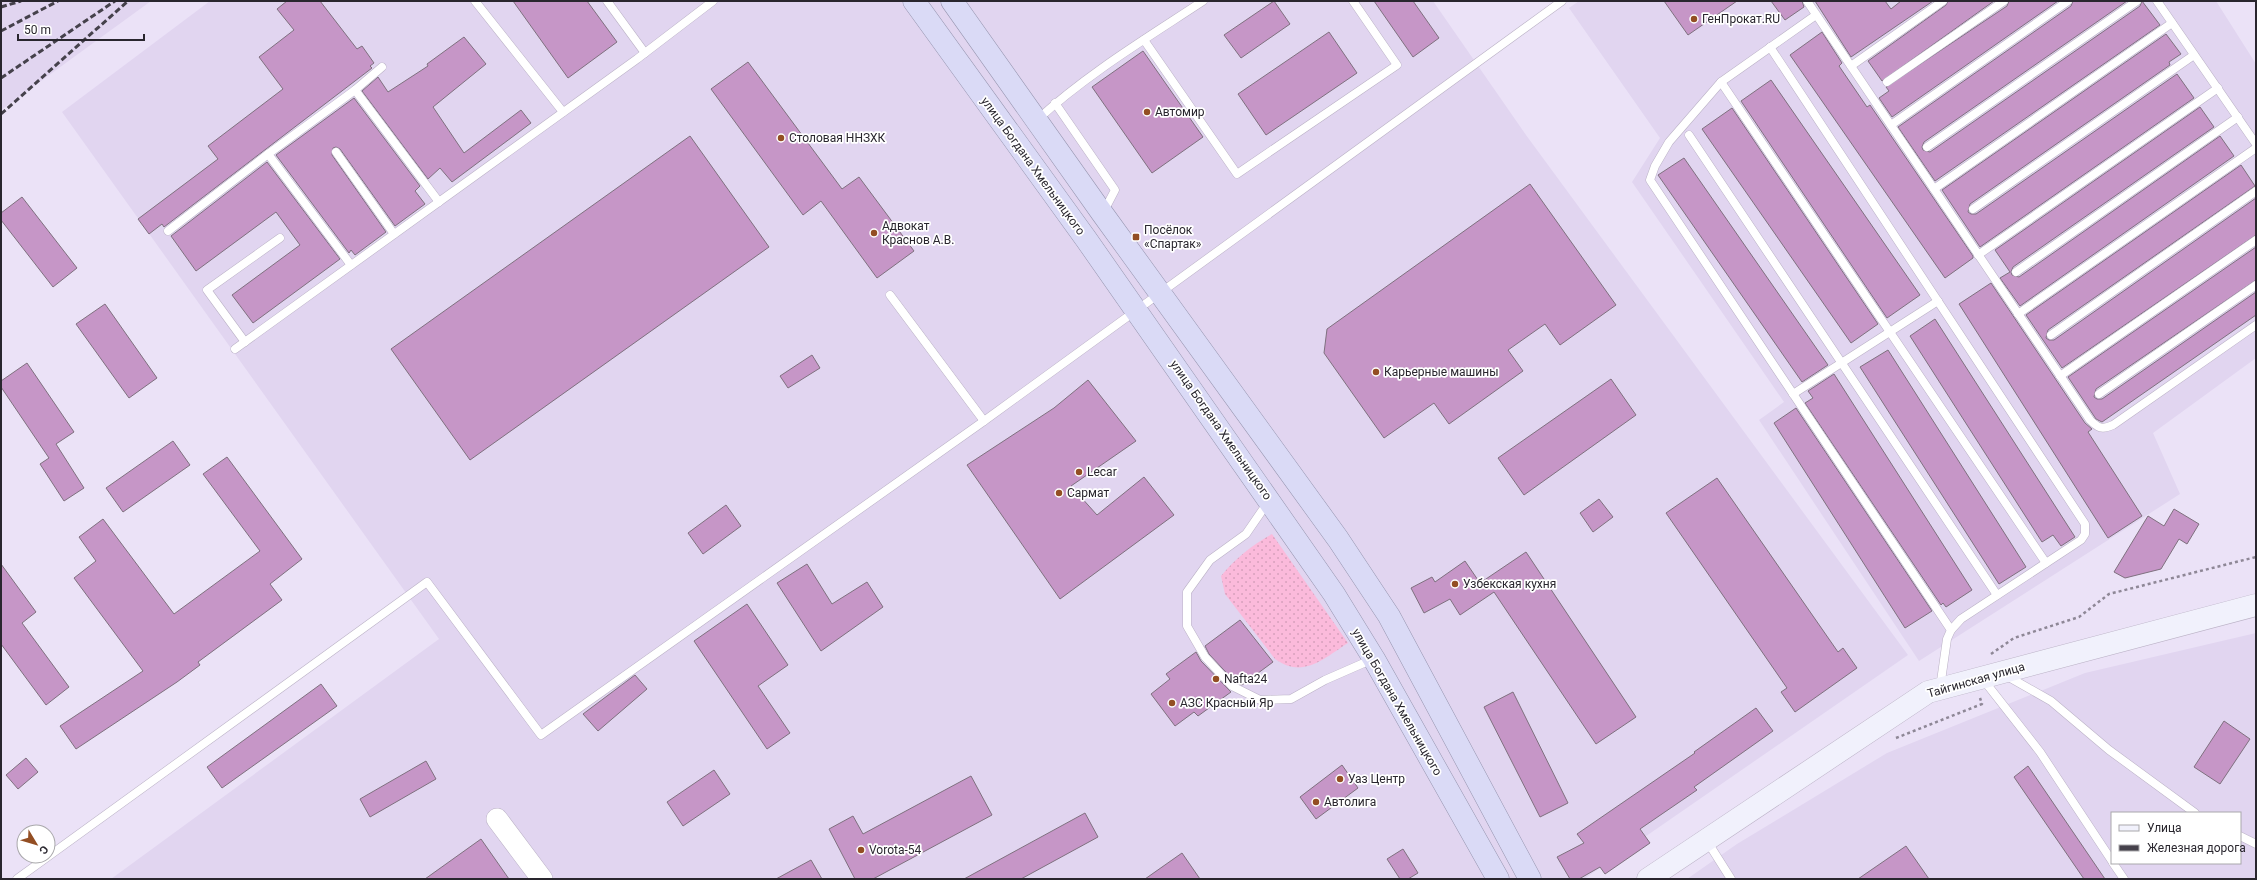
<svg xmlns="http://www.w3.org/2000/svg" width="2257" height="880" font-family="Roboto,sans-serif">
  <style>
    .built { fill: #e1d5f0; fill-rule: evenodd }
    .grass { fill: url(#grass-dots) }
    .building { fill: #c696c7; stroke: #7f707f }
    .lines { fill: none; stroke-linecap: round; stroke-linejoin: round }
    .service-casing { stroke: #bbb2c6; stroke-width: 9 }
    .tertiary-casing { stroke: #bbb2c6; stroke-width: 22 }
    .secondary-casing { stroke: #bbb2c6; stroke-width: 23 }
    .trunk-casing { stroke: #9695af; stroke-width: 23 }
    .path { stroke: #8e8796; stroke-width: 2.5; stroke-dasharray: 3 3; stroke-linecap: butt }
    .service { stroke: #fff; stroke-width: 8 }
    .tertiary { stroke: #fff; stroke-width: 21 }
    .secondary { stroke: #f1f1fc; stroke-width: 22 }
    .trunk { stroke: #dadaf6; stroke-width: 22 }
    .rail { stroke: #45414b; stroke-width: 3; stroke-dasharray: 6 3; stroke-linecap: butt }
    .poi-dot { fill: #934e23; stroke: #fff; stroke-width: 1.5 }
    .labels { text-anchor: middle; stroke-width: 3.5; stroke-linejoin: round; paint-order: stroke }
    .poi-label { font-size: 12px; fill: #29262e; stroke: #fff; text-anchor: start }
    .street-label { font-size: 12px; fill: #29262e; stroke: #fff }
  </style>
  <defs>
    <pattern id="grass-dots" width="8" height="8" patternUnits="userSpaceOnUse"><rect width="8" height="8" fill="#fbbadb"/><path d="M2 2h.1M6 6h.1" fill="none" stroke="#d7a0bc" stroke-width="1.8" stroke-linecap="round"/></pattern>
  </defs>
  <rect width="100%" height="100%" fill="#ebe2f7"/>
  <g class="built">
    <polygon points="1,1 151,1 1,110"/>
    <polygon points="210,1 1433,1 1526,135 1908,655 1584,879 111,879 439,639 62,112"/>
    <polygon points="1579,1 2216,1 2256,64 2256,358 2153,433 2180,494 1919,661 1759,420 1784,402 1632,182 1660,138 1569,8"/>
    <path d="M2256,633v246h-569l50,-35 150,-91 198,-80zM2112,813h128v50h-128z"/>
  </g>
  <path class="grass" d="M1272,534l76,109c-25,16 -45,36 -73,16l-50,-65 -4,-18c15,-18 30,-30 51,-42z"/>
  <g class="building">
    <polygon points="287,1 320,1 357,49 362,46 374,63 370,66 372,68 164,227 162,224 149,234 138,219 218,159 208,146 283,89 259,57 294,30 277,9"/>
    <polygon points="513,1 587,1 617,42 568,78"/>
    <polygon points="1274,1 1290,24 1241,58 1224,35"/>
    <polygon points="1374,1 1413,1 1439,38 1413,57"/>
    <polygon points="1664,1 1737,1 1688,35"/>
    <polygon points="1771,1 1802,1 1804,7 1785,20"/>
    <polygon points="1815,1 1885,1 1891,9 1901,1 1933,1 1851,57"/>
    <polygon points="1948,1 1994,1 1882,81 1868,61 1946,5"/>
    <polygon points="2009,1 2058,1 1892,117 1879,98 1889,91 1886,87 2007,6"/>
    <polygon points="2073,1 2127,1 1924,142 1922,147 1923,150 1930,152 2140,6 2142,1 2160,25 1935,181 1898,127 2071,6"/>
    <polygon points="1329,32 1357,73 1266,135 1238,94"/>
    <polygon points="1822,32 1842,63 1839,66 1867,107 1870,105 1973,256 1973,258 1945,278 1790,55"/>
    <polygon points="2166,34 2181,54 2169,62 2170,65 1970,204 1968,212 1971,214 1976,214 2177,74 2194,98 1980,247 1942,190"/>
    <polygon points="464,37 486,64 433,107 464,153 521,110 531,123 452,182 440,168 428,179 362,91 378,77 388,92 428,66 427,64"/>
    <polygon points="1143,51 1203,137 1152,173 1092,87"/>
    <polygon points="748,62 842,189 859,177 914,251 877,278 821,201 803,215 711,89"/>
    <polygon points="1771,80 1920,295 1887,318 1741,101"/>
    <polygon points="354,98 420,186 415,191 425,204 395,226 340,149 336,147 333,148 332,155 386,232 355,255 351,250 349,253 276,155"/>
    <polygon points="2200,107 2214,127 2013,267 2011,272 2012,275 2019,277 2220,136 2234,156 2020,306 2000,278 2010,272 1995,250"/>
    <polygon points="1732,108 1878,324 1851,343 1702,129"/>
    <polygon points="690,136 769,247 470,460 391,349"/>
    <polygon points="1684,158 1828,365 1802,382 1658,175"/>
    <polygon points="267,162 340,259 253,323 232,295 300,245 276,212 196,271 171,236"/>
    <polygon points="2241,165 2255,186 2048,330 2046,338 2049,340 2054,340 2256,198 2256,235 2062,368 2026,315"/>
    <polygon points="1530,184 1616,305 1560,345 1545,324 1508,350 1523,371 1449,424 1434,403 1384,438 1324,353 1327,329"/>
    <polygon points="22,197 77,268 53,287 1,220 1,213"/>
    <polygon points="2256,247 2256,280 2096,389 2094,397 2097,399 2102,399 2256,292 2256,315 2102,422 2096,419 2068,377"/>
    <polygon points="1991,283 2085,423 2092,429 2088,432 2142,516 2108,538 1959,304"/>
    <polygon points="105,304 157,378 129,398 76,324"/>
    <polygon points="1935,319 2075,537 2061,546 2053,535 2042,542 1910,336"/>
    <polygon points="1888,350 2026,567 1999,584 1860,367"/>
    <polygon points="812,355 820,368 788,388 780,376"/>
    <polygon points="27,363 74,432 56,444 84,488 64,501 40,464 49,458 1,387 1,381"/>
    <polygon points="1834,374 1972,590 1946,607 1943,603 1941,605 1805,403 1813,398 1808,391"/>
    <polygon points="1611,379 1636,415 1524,495 1498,458"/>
    <polygon points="1088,380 1136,441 1071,486 1097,515 1144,477 1174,515 1060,599 967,465 1054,408"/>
    <polygon points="1796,408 1932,611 1905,628 1774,423"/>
    <polygon points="173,441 190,465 123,512 106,488"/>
    <polygon points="227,457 302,559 270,584 282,600 198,662 200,665 177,682 76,749 60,726 143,671 74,578 96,561 79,537 103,519 174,614 260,551 203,474"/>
    <polygon points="1717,478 1838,652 1843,648 1857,668 1795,712 1781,692 1787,688 1666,513"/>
    <polygon points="1599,499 1613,517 1593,532 1580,513"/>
    <polygon points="726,505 741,526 703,554 688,533"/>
    <polygon points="2174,509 2199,524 2187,544 2179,539 2161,569 2125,578 2114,572 2148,516 2164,526"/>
    <polygon points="1526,552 1636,717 1596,744 1494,592 1460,615 1450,599 1424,613 1411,588 1432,577 1435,582 1465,561 1480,583"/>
    <polygon points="1,564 36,612 22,623 69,687 46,705 1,644"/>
    <polygon points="807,564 832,604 867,582 883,607 821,651 777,583"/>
    <polygon points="747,604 788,665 758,686 790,733 767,749 694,641"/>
    <polygon points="1240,620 1273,662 1242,685 1235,682 1209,654 1205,646"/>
    <polygon points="1196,652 1201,661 1231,692 1198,716 1194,712 1175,726 1151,694 1170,679 1166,674"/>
    <polygon points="635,675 647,689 598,731 583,714"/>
    <polygon points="321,684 337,706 222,788 207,767"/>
    <polygon points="1513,692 1568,803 1540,817 1484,707"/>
    <polygon points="1756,708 1773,731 1694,787 1697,790 1640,829 1650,843 1605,874 1600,867 1579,879 1570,879 1557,857 1584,843 1577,834 1695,753 1694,752"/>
    <polygon points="2224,721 2250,739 2220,784 2194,767"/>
    <polygon points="26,758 38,772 18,789 6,775"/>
    <polygon points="426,761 436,779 370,817 360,799"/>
    <polygon points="1342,765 1358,788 1316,819 1300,797"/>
    <polygon points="2028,766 2105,879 2084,879 2014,777"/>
    <polygon points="714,770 730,794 683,826 667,802"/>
    <polygon points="971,776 992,815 873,879 855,879 829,829 853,816 863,834"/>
    <polygon points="1085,813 1098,837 1021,879 964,879"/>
    <polygon points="481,839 509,879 425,879"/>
    <polygon points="1906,846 1929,879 1858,879"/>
    <polygon points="1403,849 1418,873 1408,879 1400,879 1387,859"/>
    <polygon points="1182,853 1200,879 1145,879"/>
    <polygon points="811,860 822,879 776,879"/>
  </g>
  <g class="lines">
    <defs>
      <g id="service">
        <polyline points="475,1 563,112"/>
        <polyline points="607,1 645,53"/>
        <path d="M1807,1l283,419c8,8 12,10 23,5l143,-100"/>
        <polyline points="2157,1 2256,144"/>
        <polyline points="1816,15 1721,82 1669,142 1655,166 1650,180 1951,630 1947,639 1940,688"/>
        <polyline points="1144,40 1237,174 1397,65 1353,1"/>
        <polyline points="1770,47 2085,524 2085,534 2081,540 1961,619 1951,630"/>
        <polyline points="1851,66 1943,1"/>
        <polyline points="382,67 355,90 439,202"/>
        <polyline points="1721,82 2046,563"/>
        <polyline points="1887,82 2004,1"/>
        <polyline points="1055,103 1115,190 1104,211"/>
        <path d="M1037,120c50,-46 110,-82 166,-119"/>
        <polyline points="1891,125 2068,1"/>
        <polyline points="1689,135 1997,595"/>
        <polyline points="1927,147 2137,1"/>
        <polyline points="336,152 394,234"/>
        <polyline points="1934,189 2172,23"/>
        <polyline points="1973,209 2194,55"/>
        <polyline points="168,231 268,154"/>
        <polyline points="1978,255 2218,88"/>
        <polyline points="351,265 268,154 355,90"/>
        <polyline points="2016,272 2238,117"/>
        <polyline points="890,295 984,421"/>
        <polyline points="2018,314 2256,148"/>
        <polyline points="2051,335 2256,191"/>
        <polyline points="245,342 207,290 280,238"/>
        <polyline points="235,349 637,59 713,1"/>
        <polyline points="2060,376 2256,240"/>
        <polyline points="1793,394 1938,301"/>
        <polyline points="2099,394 2256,285"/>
        <polyline points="1268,502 1246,534 1210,560 1187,592 1187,626 1205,657 1232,686 1260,700 1291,699 1325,680 1373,659"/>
        <polyline points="2007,676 2051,701 2109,750 2195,813"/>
        <polyline points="1982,678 2040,752 2112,861"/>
        <polyline points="2240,836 2256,844"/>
        <polyline points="1707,841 1731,879"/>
        <polyline points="2113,863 2124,879"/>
        <polyline points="17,879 427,582 541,735 984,421 1562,1"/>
      </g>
      <polyline id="tertiary" points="497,819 542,879"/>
      <polyline id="secondary" points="1648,879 1928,692 2256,605"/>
      <g id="trunk">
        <polyline points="914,1 1086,239 1334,594 1374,659 1498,879"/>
        <polyline points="952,1 1102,213 1338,539 1389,616 1530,879"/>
      </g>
    </defs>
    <use href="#service" class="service-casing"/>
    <use href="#tertiary" class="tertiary-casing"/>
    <use href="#secondary" class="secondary-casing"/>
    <use href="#trunk" class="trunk-casing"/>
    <g class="path">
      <polyline points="1991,654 2014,638 2079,617 2109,594 2256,557"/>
      <polyline points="1896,738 1982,704 1980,698"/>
    </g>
    <use href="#service" class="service"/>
    <use href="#tertiary" class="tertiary"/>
    <use href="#secondary" class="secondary"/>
    <use href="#trunk" class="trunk"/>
    <g class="rail">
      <polyline points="1,7 21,1"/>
      <polyline points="1,31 58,1"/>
      <polyline points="1,78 115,1"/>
      <polyline points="1,114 128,1"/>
    </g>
  </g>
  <g class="poi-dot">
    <circle cx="1694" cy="19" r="4"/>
    <circle cx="1147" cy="112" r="4"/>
    <circle cx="781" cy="138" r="4"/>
    <circle cx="874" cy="233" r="4"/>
    <rect x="1132" y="233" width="8" height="8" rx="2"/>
    <circle cx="1376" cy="372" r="4"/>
    <circle cx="1079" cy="472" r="4"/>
    <circle cx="1059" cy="493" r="4"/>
    <circle cx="1455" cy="584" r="4"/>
    <circle cx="1216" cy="679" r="4"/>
    <circle cx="1172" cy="703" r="4"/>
    <circle cx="1340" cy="779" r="4"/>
    <circle cx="1316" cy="802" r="4"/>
    <circle cx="861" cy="850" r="4"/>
  </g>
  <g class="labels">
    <g class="poi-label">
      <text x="1702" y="23">ГенПрокат.RU</text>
      <text x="1155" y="116">Автомир</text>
      <text x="789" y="142">Столовая ННЗХК</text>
      <text x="882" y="230">Адвокат<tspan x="882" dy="14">Краснов А.В.</tspan></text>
      <text x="1144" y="234">Посёлок<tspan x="1144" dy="14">«Спартак»</tspan></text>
      <text x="1384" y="376">Карьерные машины</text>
      <text x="1087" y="476">Lecar</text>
      <text x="1067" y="497">Сармат</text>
      <text x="1463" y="588">Узбекская кухня</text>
      <text x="1224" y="683">Nafta24</text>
      <text x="1180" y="707">АЗС Красный Яр</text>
      <text x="1348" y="783">Уаз Центр</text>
      <text x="1324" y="806">Автолига</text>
      <text x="869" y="854">Vorota-54</text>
    </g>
    <g class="street-label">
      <text transform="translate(1033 166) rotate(54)" y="4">улица Богдана Хмельницкого</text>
      <text transform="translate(1221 430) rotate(55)" y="4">улица Богдана Хмельницкого</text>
      <text transform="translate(1976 680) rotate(-16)" y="4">Тайгинская улица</text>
      <text transform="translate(1397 702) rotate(60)" y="4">улица Богдана Хмельницкого</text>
    </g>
  </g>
  <rect width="2257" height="880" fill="none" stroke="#29262e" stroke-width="4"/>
  <rect x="2111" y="812" width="130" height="52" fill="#ffffff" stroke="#a9a8ab"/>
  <rect x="2119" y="825" width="20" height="6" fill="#f1f1fc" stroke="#a9a8ab"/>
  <text x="2147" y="832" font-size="12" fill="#29262e">Улица</text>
  <rect x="2119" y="845" width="20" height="6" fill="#45414b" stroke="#a9a8ab"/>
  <text x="2147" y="852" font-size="12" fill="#29262e">Железная дорога</text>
  <g transform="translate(36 844) rotate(128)"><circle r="19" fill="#ffffff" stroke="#a9a8ab"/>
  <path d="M0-3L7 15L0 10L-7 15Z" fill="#934e23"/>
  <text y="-6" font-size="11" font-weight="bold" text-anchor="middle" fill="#29262e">С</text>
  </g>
  <path d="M18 34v6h126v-6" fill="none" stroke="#29262e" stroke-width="2"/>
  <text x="24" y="34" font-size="12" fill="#29262e" stroke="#ffffff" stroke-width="3" paint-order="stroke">50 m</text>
</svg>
